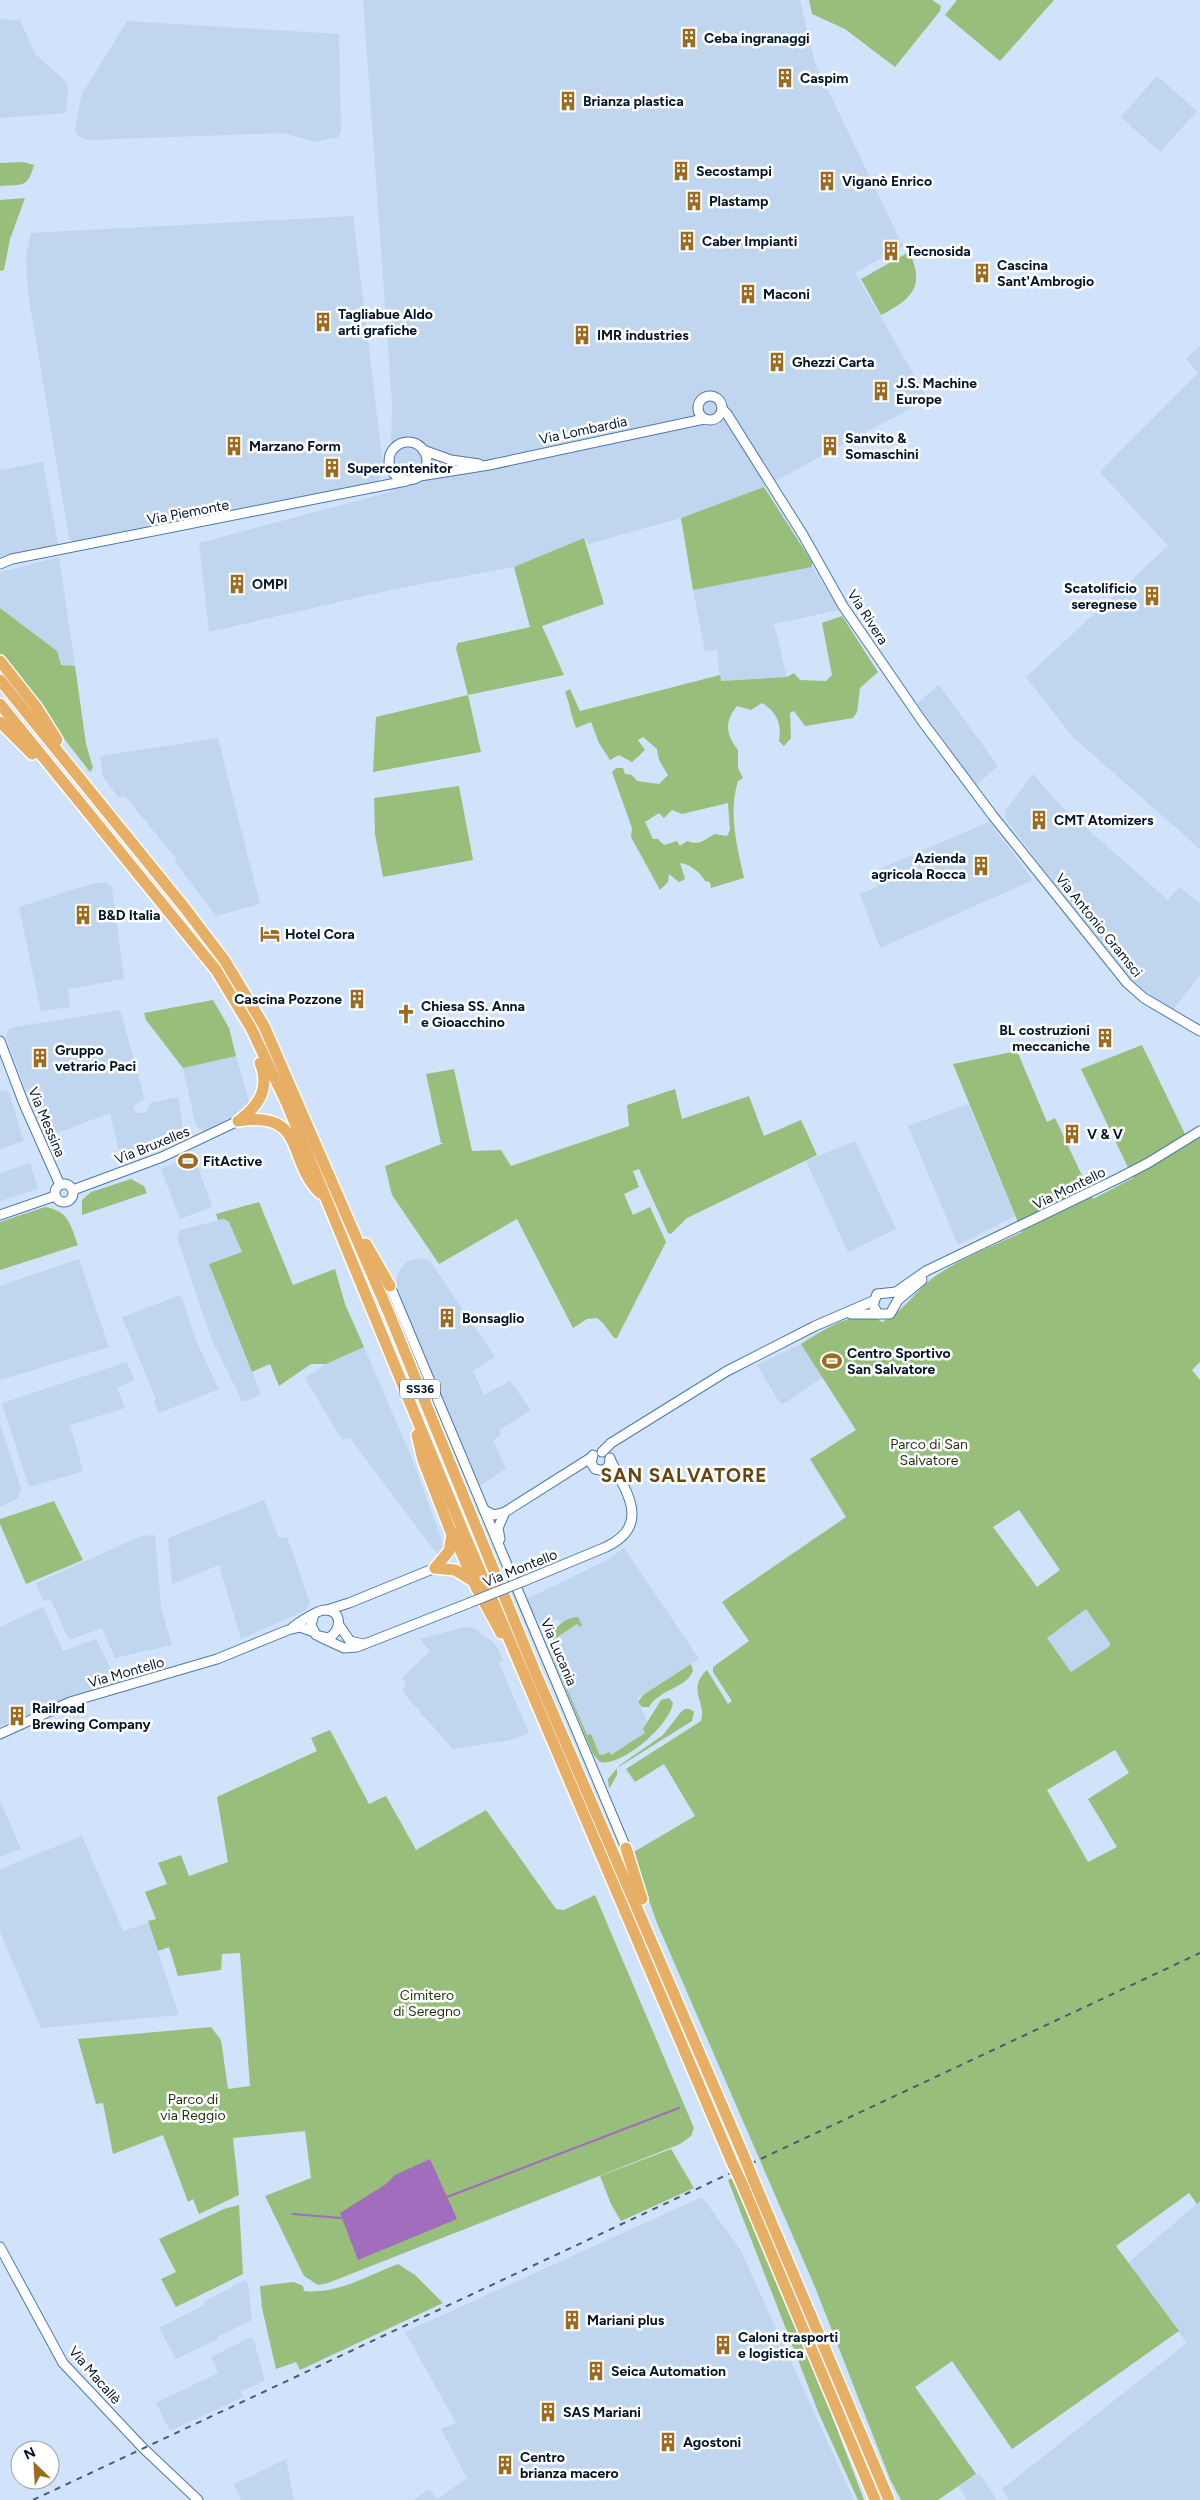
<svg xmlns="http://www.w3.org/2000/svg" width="1200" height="2500" font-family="Figtree,sans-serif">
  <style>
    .built { fill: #c0d5ee }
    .green { fill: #97be7b; fill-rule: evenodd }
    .water { fill: #a16dbc }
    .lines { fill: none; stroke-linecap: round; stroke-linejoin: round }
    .stream { stroke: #a16dbc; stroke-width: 2 }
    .secondary-casing { stroke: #4c78ab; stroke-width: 11 }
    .highway-casing { stroke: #fff; stroke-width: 14 }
    .secondary { stroke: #fff; stroke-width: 9 }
    .highway { stroke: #e7af65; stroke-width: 11 }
    .rail { stroke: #4a5c71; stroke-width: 2; stroke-dasharray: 6 6; stroke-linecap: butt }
    .secondary-bridge-casing { stroke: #4c78ab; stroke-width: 11; stroke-linecap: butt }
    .highway-bridge-casing { stroke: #fff; stroke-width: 14; stroke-linecap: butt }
    .secondary-bridge { stroke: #fff; stroke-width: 9 }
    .highway-bridge { stroke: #e7af65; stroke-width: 11 }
    .labels { text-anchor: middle; stroke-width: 5; stroke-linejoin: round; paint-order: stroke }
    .shield { fill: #fff; stroke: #4f5b69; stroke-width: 1 }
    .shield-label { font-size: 12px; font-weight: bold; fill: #041529 }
    .poi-label { font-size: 14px; font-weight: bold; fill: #041529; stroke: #fff; text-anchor: start }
    .street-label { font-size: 14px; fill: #041529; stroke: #fff }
    .park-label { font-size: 14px; fill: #1e320e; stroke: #fff }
    .district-label { font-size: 19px; font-weight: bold; letter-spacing: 1px; fill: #664510; stroke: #fff }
  </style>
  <rect width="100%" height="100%" fill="#d0e3fa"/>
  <g class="built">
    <polygon points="363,0 800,0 815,63 903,246 855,273 928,399 764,487 681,518 588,544 584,538 514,567 395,589 209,632 199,543 390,492 392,402"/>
    <polygon points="0,19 20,20 35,54 65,81 68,88 66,113 0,118"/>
    <polygon points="127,21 339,34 341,130 339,137 317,142 282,133 87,140 77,135 75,128 82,94"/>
    <polygon points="1157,76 1197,111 1160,152 1121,117"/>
    <polygon points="353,216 384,473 376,482 73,542 69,538 28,294 26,256 31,233"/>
    <polygon points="1200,346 1200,849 1073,737 1026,677 1168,546 1100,472 1198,373 1186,359"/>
    <polygon points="43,462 58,545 0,557 0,470"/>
    <polygon points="59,557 75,666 60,665 57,651 0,608 0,572"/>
    <polygon points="812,567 839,610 774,624 787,677 720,681 717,650 705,651 693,590"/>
    <polygon points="939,685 998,766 976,785 917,703"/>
    <polygon points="218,738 260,904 216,916 175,862 178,861 125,796 118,797 103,777 100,756"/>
    <polygon points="1033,774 1060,805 1168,900 1179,887 1200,903 1200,975 1172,1011 1134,982 1047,875 1005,818 1006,810"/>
    <polygon points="989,822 1033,880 880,948 860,894 878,887 875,871"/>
    <polygon points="94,883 106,883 112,887 124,979 68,989 70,1007 41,1011 19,907"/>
    <polygon points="120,1010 144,1096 143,1100 133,1106 135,1113 146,1113 150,1103 177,1097 179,1100 184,1137 181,1141 153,1152 152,1150 121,1159 110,1113 44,1138 6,1037 9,1028"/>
    <polygon points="236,1056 251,1108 247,1113 207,1133 196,1126 183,1068"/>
    <polygon points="6,1090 9,1093 24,1141 0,1149 0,1092"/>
    <polygon points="968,1104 1015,1216 958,1245 908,1126"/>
    <polygon points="855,1141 896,1229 848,1252 806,1161"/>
    <polygon points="194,1155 212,1207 180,1219 161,1169"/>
    <polygon points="30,1163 38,1189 0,1201 0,1173"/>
    <polygon points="224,1219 229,1222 242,1252 209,1264 261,1394 248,1401 242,1401 211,1338 177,1237 181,1230"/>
    <polygon points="418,1258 430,1261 495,1357 473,1371 484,1395 510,1381 531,1410 499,1430 501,1435 493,1440 506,1468 480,1486 396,1294 394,1286 400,1269 406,1262"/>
    <polygon points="79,1259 109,1347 0,1380 0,1286"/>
    <polygon points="178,1296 182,1297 196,1341 219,1389 159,1413 154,1402 156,1399 122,1317"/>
    <polygon points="801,1344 823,1377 783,1404 779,1402 757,1365"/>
    <polygon points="364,1347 413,1461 441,1538 444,1550 437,1554 350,1438 342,1440 305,1378 326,1364"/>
    <polygon points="127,1362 134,1380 117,1388 125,1408 70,1425 83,1471 29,1487 2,1403"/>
    <polygon points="0,1423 21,1489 18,1498 0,1507"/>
    <polygon points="264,1500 279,1538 287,1537 310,1603 306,1610 241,1639 219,1565 172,1584 168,1538"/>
    <polygon points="155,1535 161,1608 172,1645 115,1658 102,1628 69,1640 51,1600 43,1601 36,1583 128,1542 142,1536"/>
    <polygon points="624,1548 699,1659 637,1698 648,1724 646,1733 603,1760 594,1754 551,1651 562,1625 558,1619 547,1624 539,1623 525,1600 609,1559"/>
    <polygon points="43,1607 63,1651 96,1639 118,1683 69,1697 0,1726 0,1627"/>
    <polygon points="1086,1609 1110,1643 1110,1647 1071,1672 1047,1638"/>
    <polygon points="465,1627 474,1628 494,1643 500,1653 503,1661 499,1663 529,1733 511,1740 453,1749 405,1695 403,1691 406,1683 402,1678 430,1651 420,1639"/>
    <polygon points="0,1801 21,1849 0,1857"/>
    <polygon points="82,1836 123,1931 148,1923 179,2015 41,2028 0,1932 0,1869"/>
    <polygon points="702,2197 740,2249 854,2500 414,2500 429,2489 437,2499 467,2478 441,2429 456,2423 405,2332"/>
    <polygon points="1200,2201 1200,2500 1009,2500 1002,2489 1187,2343 1127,2264"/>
    <polygon points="245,2280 248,2284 252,2320 217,2337 218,2339 176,2359 159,2328 204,2305 203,2302"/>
    <polygon points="251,2337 254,2341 265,2381 241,2391 243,2397 170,2431 156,2403 218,2373 211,2357"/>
    <polygon points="286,2459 294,2500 241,2500 234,2484"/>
    <polygon points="979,2473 997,2500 967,2500 959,2486"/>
  </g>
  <g class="green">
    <polygon points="809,0 932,0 941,6 940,11 895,67 845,29 812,14"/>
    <polygon points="957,0 1054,0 1000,61 945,15"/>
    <path d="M23,162l11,3c-7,24 -11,19 -34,21v-23z"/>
    <polygon points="25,198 10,239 4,270 0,271 0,200"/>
    <path d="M909,252c17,35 2,47 -28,63l-20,-36z"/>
    <polygon points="764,487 812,562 812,567 693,590 681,518"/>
    <polygon points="584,538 604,604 542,626 564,675 468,695 481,752 373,772 376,717 468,695 456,648 458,643 530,627 514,567"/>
    <polygon points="0,608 57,651 61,665 75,666 86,744 93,768 90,772 0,656"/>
    <path d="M842,616l36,56 -18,16 -3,24 -4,6 -48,8 -11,-15 -4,2 1,25 -7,8 -5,-5c3,-17 -2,-29 -17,-38l-11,7 -14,-4c-13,16 -11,29 1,44v18l5,10 -5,3c-10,33 -1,64 6,97l-33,10 -1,-6 -5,-1c-4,-8 -15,-17 -25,-18l5,16 -6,3 -10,-8 -1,8 -8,8 -29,-53 1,-9 -20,-56 4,-4h7l2,6 7,1 5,6 22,3 9,-9 -9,-15 -2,-11 -14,-12 -5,3 7,10 -13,12 -13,-7 -9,5 -11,-17 -8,-21 -15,6c-5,-12 -6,-24 -11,-36l5,-3 10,22 140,-36 1,6 66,-4 7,-4 6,7 26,1 6,-6 -10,-52zM728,803l2,27 -3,6 -12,-2c-12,6 -14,12 -28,7l-7,5 -3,-5 -13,4 -6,-6h-5l-8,-17 14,-9 5,5 8,-8 10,4z"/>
    <polygon points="459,786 473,860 383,877 375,834 374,798"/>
    <polygon points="213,1000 229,1028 236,1056 183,1068 146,1020 144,1013"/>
    <path d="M1142,1045l42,87 3,12 13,-10v228l-8,8 8,10v821l-3,3 -8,-11 -73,53 63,85 -167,118 -60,-88 -37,26 61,87 -38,26h-37l-11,-21 -75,-192 -158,-364 -25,-70 63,-37 -31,-52 -29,18 -9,-13 75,-48c6,-19 -15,-31 6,-51l21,34 4,-3 -19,-29v-5l36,-26 -27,-39 124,-85 -36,-58 46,-29 -55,-86c21,-13 57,-39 81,-22 24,-12 33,-32 55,-47 26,-18 57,-29 85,-43l-69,-168 64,-13 30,71 8,-4 38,81 40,-21 -52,-109zM1019,1510l41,60 -23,17 -44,-60zM1086,1609l24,34v3l-39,26 -24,-34zM1115,1750l14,23 -41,26 29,48 -29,15 -41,-72z"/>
    <polygon points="454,1069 472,1151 501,1150 511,1166 629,1126 627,1105 675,1089 682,1119 749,1096 764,1136 801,1120 817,1155 687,1218 671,1234 668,1233 639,1169 633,1171 639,1187 624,1194 633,1215 650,1207 666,1242 617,1338 614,1338 603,1323 597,1318 587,1319 573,1328 517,1219 439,1264 392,1195 385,1166 444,1143 441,1143 426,1074"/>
    <polygon points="131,1179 144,1186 147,1193 82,1215 82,1200 91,1192"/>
    <polygon points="259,1202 293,1285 335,1269 345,1304 364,1347 326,1364 311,1364 279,1386 270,1364 252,1372 209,1264 242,1252 229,1222 224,1219 218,1220 216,1214"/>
    <path d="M45,1207c24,4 25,17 33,38l-78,25v-48z"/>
    <polygon points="54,1501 83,1560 26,1584 0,1524 0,1519"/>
    <polygon points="516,1590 624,1851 622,1851 512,1591"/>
    <path d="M578,1617l4,8 -2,2 -3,-3 -21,14 2,4 -3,2 1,8 -4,2 35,81 4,-1 8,20 4,1 6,-3 2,3 34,-22 -2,-4 18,-29 8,-2 4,5c-3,22 -51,64 -73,59l-7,-8 -43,-103c-3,-17 11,-33 28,-34z"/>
    <path d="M691,1664l2,7c-8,18 -32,17 -44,36h-7l-4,-5 5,-7z"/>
    <polygon points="685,1709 690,1709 694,1712 692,1721 617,1768 617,1775 609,1789 608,1779 620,1765 663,1735 681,1712"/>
    <polygon points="330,1730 369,1804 386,1796 416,1850 486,1810 556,1909 564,1910 595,1895 694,2128 691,2136 680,2144 328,2283 318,2285 304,2276 265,2196 311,2178 305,2131 233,2138 239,2195 199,2214 193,2199 188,2202 163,2135 113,2154 103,2103 96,2104 78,2039 211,2027 221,2040 228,2089 250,2086 240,1953 222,1954 221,1970 178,1976 169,1947 158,1951 148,1921 156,1919 145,1892 167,1884 158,1863 181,1855 189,1876 228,1862 217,1797 317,1751 311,1738"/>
    <polygon points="671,2149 694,2188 621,2221 611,2204 600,2176"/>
    <polygon points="732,2178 829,2408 864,2500 858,2500 819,2414 728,2180"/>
    <polygon points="239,2205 243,2274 176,2307 161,2279 176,2272 159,2239 224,2209"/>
    <path d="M398,2264l17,11 28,28 -143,67 -4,-8 -20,7 -14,-61 -2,-22 34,-4 9,4 1,5c32,4 65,-16 94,-27z"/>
  </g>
  <polygon class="water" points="430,2159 457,2219 358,2260 340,2213 386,2184 395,2175"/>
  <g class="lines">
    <g class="stream">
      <polyline points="447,2197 679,2108"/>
      <polyline points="293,2214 341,2218"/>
    </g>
    <defs>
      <g id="secondary">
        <circle cx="710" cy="408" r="12"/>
        <polyline points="722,409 727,414 803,535 843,606 922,721 993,816 1127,983 1144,998 1200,1031"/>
        <circle cx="408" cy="461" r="19"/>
        <polyline points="423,450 451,460 479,464"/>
        <polyline points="420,476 489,465 704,419"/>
        <polyline points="0,564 12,559 406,481"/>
        <polyline points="0,1041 24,1104 60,1185"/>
        <circle cx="64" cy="1193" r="9"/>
        <polyline points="73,1190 162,1157 238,1121"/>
        <polyline points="0,1215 55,1196"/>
        <polyline points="390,1286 626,1848"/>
        <polyline points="851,1314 890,1314 898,1300 922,1280"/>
        <polyline points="878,1314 873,1305 877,1294 896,1292 926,1271 1119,1178 1148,1163 1200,1131"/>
        <polyline points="602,1452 611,1443 727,1371 815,1326 873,1301"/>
        <polyline points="593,1455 591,1463 595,1469 610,1472 619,1478"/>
        <polyline points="604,1470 609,1466 610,1458"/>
        <polyline points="484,1510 494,1515 505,1512 592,1457"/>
        <polyline points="500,1539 498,1528 505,1512"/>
        <path d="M524,1581l82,-34c46,-22 20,-55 5,-86"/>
        <polyline points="327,1610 349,1603 435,1568"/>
        <polyline points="339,1625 350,1641 363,1644"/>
        <path d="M293,1627c7,-5 24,-17 32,-17 18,0 17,22 3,28l-12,-3 -5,-10 3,-11"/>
        <polyline points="320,1637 344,1648 357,1647 469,1603"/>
        <polyline points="0,1734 70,1702 217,1659 288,1630 300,1627 314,1632"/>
        <polyline points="0,2247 63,2363 143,2448 198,2500"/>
      </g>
      <g id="highway">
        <polyline points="0,661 37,708 57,740"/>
        <polyline points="0,680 184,907 225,961 264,1026 388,1311 536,1674 743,2154"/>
        <polyline points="0,704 216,970 251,1028 287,1104 463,1531 731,2160"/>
        <polyline points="0,722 32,754"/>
        <path d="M241,1119c19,-15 29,-32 19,-56"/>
        <path d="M238,1121c69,-11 48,39 82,72"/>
        <polyline points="366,1244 390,1286"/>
        <polyline points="417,1435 423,1460 452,1535 449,1551 435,1568"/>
        <polyline points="453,1533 476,1587 501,1633"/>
        <polyline points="435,1568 455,1570 473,1581"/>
        <polyline points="626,1848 642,1899"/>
        <polyline points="753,2179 889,2500"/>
        <polyline points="742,2184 875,2500"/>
      </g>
    </defs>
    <use href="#secondary" class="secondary-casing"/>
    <use href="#highway" class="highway-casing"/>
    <use href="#secondary" class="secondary"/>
    <use href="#highway" class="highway"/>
    <polyline class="rail" points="33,2500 1200,1953"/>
    <defs>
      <polyline id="secondary-bridge" points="469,1603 524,1581"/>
      <g id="highway-bridge">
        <polyline points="743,2154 753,2179"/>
        <polyline points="731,2160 742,2184"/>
      </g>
    </defs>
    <use href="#secondary-bridge" class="secondary-bridge-casing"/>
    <use href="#highway-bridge" class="highway-bridge-casing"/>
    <use href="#secondary-bridge" class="secondary-bridge"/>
    <use href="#highway-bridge" class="highway-bridge"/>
  </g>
  <defs>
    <symbol id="building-bare" viewBox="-9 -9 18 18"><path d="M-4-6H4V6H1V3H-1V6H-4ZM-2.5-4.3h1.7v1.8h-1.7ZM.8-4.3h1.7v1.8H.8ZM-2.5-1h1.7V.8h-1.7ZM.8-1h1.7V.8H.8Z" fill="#9c6b1f" stroke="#fff" stroke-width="2.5" paint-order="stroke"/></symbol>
    <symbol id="hotel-bare" viewBox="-9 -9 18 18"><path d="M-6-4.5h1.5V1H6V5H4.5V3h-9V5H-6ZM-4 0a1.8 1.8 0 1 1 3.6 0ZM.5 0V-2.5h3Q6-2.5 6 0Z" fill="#9c6b1f" stroke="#fff" stroke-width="2.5" paint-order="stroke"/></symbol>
    <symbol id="church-bare" viewBox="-9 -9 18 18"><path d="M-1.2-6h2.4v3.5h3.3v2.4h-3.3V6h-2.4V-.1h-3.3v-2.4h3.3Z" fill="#9c6b1f" stroke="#fff" stroke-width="2.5" paint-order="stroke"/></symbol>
    <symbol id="stadium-bare" viewBox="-9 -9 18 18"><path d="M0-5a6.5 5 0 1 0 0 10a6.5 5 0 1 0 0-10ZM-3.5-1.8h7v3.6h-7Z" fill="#9c6b1f" stroke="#fff" stroke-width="2.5" paint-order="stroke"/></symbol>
  </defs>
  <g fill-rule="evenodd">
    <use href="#building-bare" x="675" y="24" width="28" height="28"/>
    <use href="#building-bare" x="771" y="64" width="28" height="28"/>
    <use href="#building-bare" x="554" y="87" width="28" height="28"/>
    <use href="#building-bare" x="667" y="157" width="28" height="28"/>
    <use href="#building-bare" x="813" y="167" width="28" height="28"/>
    <use href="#building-bare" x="680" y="187" width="28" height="28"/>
    <use href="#building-bare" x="673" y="227" width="28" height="28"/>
    <use href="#building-bare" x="877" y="237" width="28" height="28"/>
    <use href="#building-bare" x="968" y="259" width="28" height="28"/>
    <use href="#building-bare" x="734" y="280" width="28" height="28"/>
    <use href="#building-bare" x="309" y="308" width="28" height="28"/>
    <use href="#building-bare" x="568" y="321" width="28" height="28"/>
    <use href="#building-bare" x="763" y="348" width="28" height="28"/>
    <use href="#building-bare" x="867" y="377" width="28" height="28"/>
    <use href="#building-bare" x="220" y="432" width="28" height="28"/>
    <use href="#building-bare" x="816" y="432" width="28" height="28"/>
    <use href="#building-bare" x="318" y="454" width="28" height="28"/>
    <use href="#building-bare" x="223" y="570" width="28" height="28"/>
    <use href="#building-bare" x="1138" y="582" width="28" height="28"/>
    <use href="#building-bare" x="1025" y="806" width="28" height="28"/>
    <use href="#building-bare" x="967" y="852" width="28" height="28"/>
    <use href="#building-bare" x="69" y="901" width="28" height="28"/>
    <use href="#hotel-bare" x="256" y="920" width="28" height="28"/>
    <use href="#building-bare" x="343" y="985" width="28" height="28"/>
    <use href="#church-bare" x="392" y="1000" width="28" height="28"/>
    <use href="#building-bare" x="1091" y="1024" width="28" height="28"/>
    <use href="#building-bare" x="26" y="1044" width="28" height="28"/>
    <use href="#building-bare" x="1058" y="1120" width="28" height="28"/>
    <use href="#stadium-bare" x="174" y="1147" width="28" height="28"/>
    <use href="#building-bare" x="433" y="1304" width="28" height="28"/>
    <use href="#stadium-bare" x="818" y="1347" width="28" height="28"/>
    <use href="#building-bare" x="3" y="1702" width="28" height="28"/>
    <use href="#building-bare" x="558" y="2306" width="28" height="28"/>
    <use href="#building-bare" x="709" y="2331" width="28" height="28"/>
    <use href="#building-bare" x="582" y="2357" width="28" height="28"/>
    <use href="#building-bare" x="534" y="2398" width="28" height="28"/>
    <use href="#building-bare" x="654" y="2428" width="28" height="28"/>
    <use href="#building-bare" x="491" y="2451" width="28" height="28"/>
  </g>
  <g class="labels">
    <rect class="shield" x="400" y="1379.5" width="40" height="19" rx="4"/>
    <g class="shield-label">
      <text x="420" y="1393">SS36</text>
    </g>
    <g class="poi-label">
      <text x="704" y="43">Ceba ingranaggi</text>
      <text x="800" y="83">Caspim</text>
      <text x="583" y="106">Brianza plastica</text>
      <text x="696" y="176">Secostampi</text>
      <text x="842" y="186">Viganò Enrico</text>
      <text x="709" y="206">Plastamp</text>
      <text x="702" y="246">Caber Impianti</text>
      <text x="906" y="256">Tecnosida</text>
      <text x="997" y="270">Cascina<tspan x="997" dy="16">Sant'Ambrogio</tspan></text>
      <text x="763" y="299">Maconi</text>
      <text x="338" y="319">Tagliabue Aldo<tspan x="338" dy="16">arti grafiche</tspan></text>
      <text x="597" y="340">IMR industries</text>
      <text x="792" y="367">Ghezzi Carta</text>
      <text x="896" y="388">J.S. Machine<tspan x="896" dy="16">Europe</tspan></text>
      <text x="845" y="443">Sanvito &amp;<tspan x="845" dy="16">Somaschini</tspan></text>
      <text x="249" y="451">Marzano Form</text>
      <text x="347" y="473">Supercontenitor</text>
      <text x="252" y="589">OMPI</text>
      <text x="1137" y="593" text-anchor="end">Scatolificio<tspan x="1137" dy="16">seregnese</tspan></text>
      <text x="1054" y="825">CMT Atomizers</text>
      <text x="966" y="863" text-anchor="end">Azienda<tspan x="966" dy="16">agricola Rocca</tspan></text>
      <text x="98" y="920">B&amp;D Italia</text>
      <text x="285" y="939">Hotel Cora</text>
      <text x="342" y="1004" text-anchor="end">Cascina Pozzone</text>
      <text x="421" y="1011">Chiesa SS. Anna<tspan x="421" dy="16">e Gioacchino</tspan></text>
      <text x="1090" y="1035" text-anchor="end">BL costruzioni<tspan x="1090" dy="16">meccaniche</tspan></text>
      <text x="55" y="1055">Gruppo<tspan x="55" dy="16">vetrario Paci</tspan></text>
      <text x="1087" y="1139">V &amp; V</text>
      <text x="203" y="1166">FitActive</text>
      <text x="462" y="1323">Bonsaglio</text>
      <text x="847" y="1358">Centro Sportivo<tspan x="847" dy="16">San Salvatore</tspan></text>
      <text x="32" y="1713">Railroad<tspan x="32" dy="16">Brewing Company</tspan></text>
      <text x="587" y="2325">Mariani plus</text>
      <text x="738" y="2342">Caloni trasporti<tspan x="738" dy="16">e logistica</tspan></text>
      <text x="611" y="2376">Seica Automation</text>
      <text x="563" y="2417">SAS Mariani</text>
      <text x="683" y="2447">Agostoni</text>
      <text x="520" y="2462">Centro<tspan x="520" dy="16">brianza macero</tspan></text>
    </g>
    <g class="street-label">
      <text transform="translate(583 430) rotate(-12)" y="5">Via Lombardia</text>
      <text transform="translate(188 512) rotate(-11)" y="5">Via Piemonte</text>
      <text transform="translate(868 617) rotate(57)" y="5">Via Rivera</text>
      <text transform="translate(1099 925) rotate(51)" y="5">Via Antonio Gramsci</text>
      <text transform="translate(47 1122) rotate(67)" y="5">Via Messina</text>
      <text transform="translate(152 1145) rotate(-22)" y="5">Via Bruxelles</text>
      <text transform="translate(1069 1188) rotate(-26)" y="5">Via Montello</text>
      <text transform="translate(520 1568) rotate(-22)" y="5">Via Montello</text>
      <text transform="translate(559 1652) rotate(67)" y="5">Via Lucania</text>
      <text transform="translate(126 1672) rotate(-16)" y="5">Via Montello</text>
      <text transform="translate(95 2375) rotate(49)" y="5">Via Macallè</text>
    </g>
    <g class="park-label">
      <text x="929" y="1449">Parco di San<tspan x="929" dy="16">Salvatore</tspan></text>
      <text x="427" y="2000">Cimitero<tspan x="427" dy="16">di Seregno</tspan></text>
      <text x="193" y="2104">Parco di<tspan x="193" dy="16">via Reggio</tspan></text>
    </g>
    <g class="district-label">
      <text x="684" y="1482">SAN SALVATORE</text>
    </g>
  </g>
  <g transform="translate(35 2465) rotate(335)"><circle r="24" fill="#ffffff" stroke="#9ba1a9"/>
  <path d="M0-4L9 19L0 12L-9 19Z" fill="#9c6b1f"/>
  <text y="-8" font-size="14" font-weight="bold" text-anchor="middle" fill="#041529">N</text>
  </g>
</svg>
